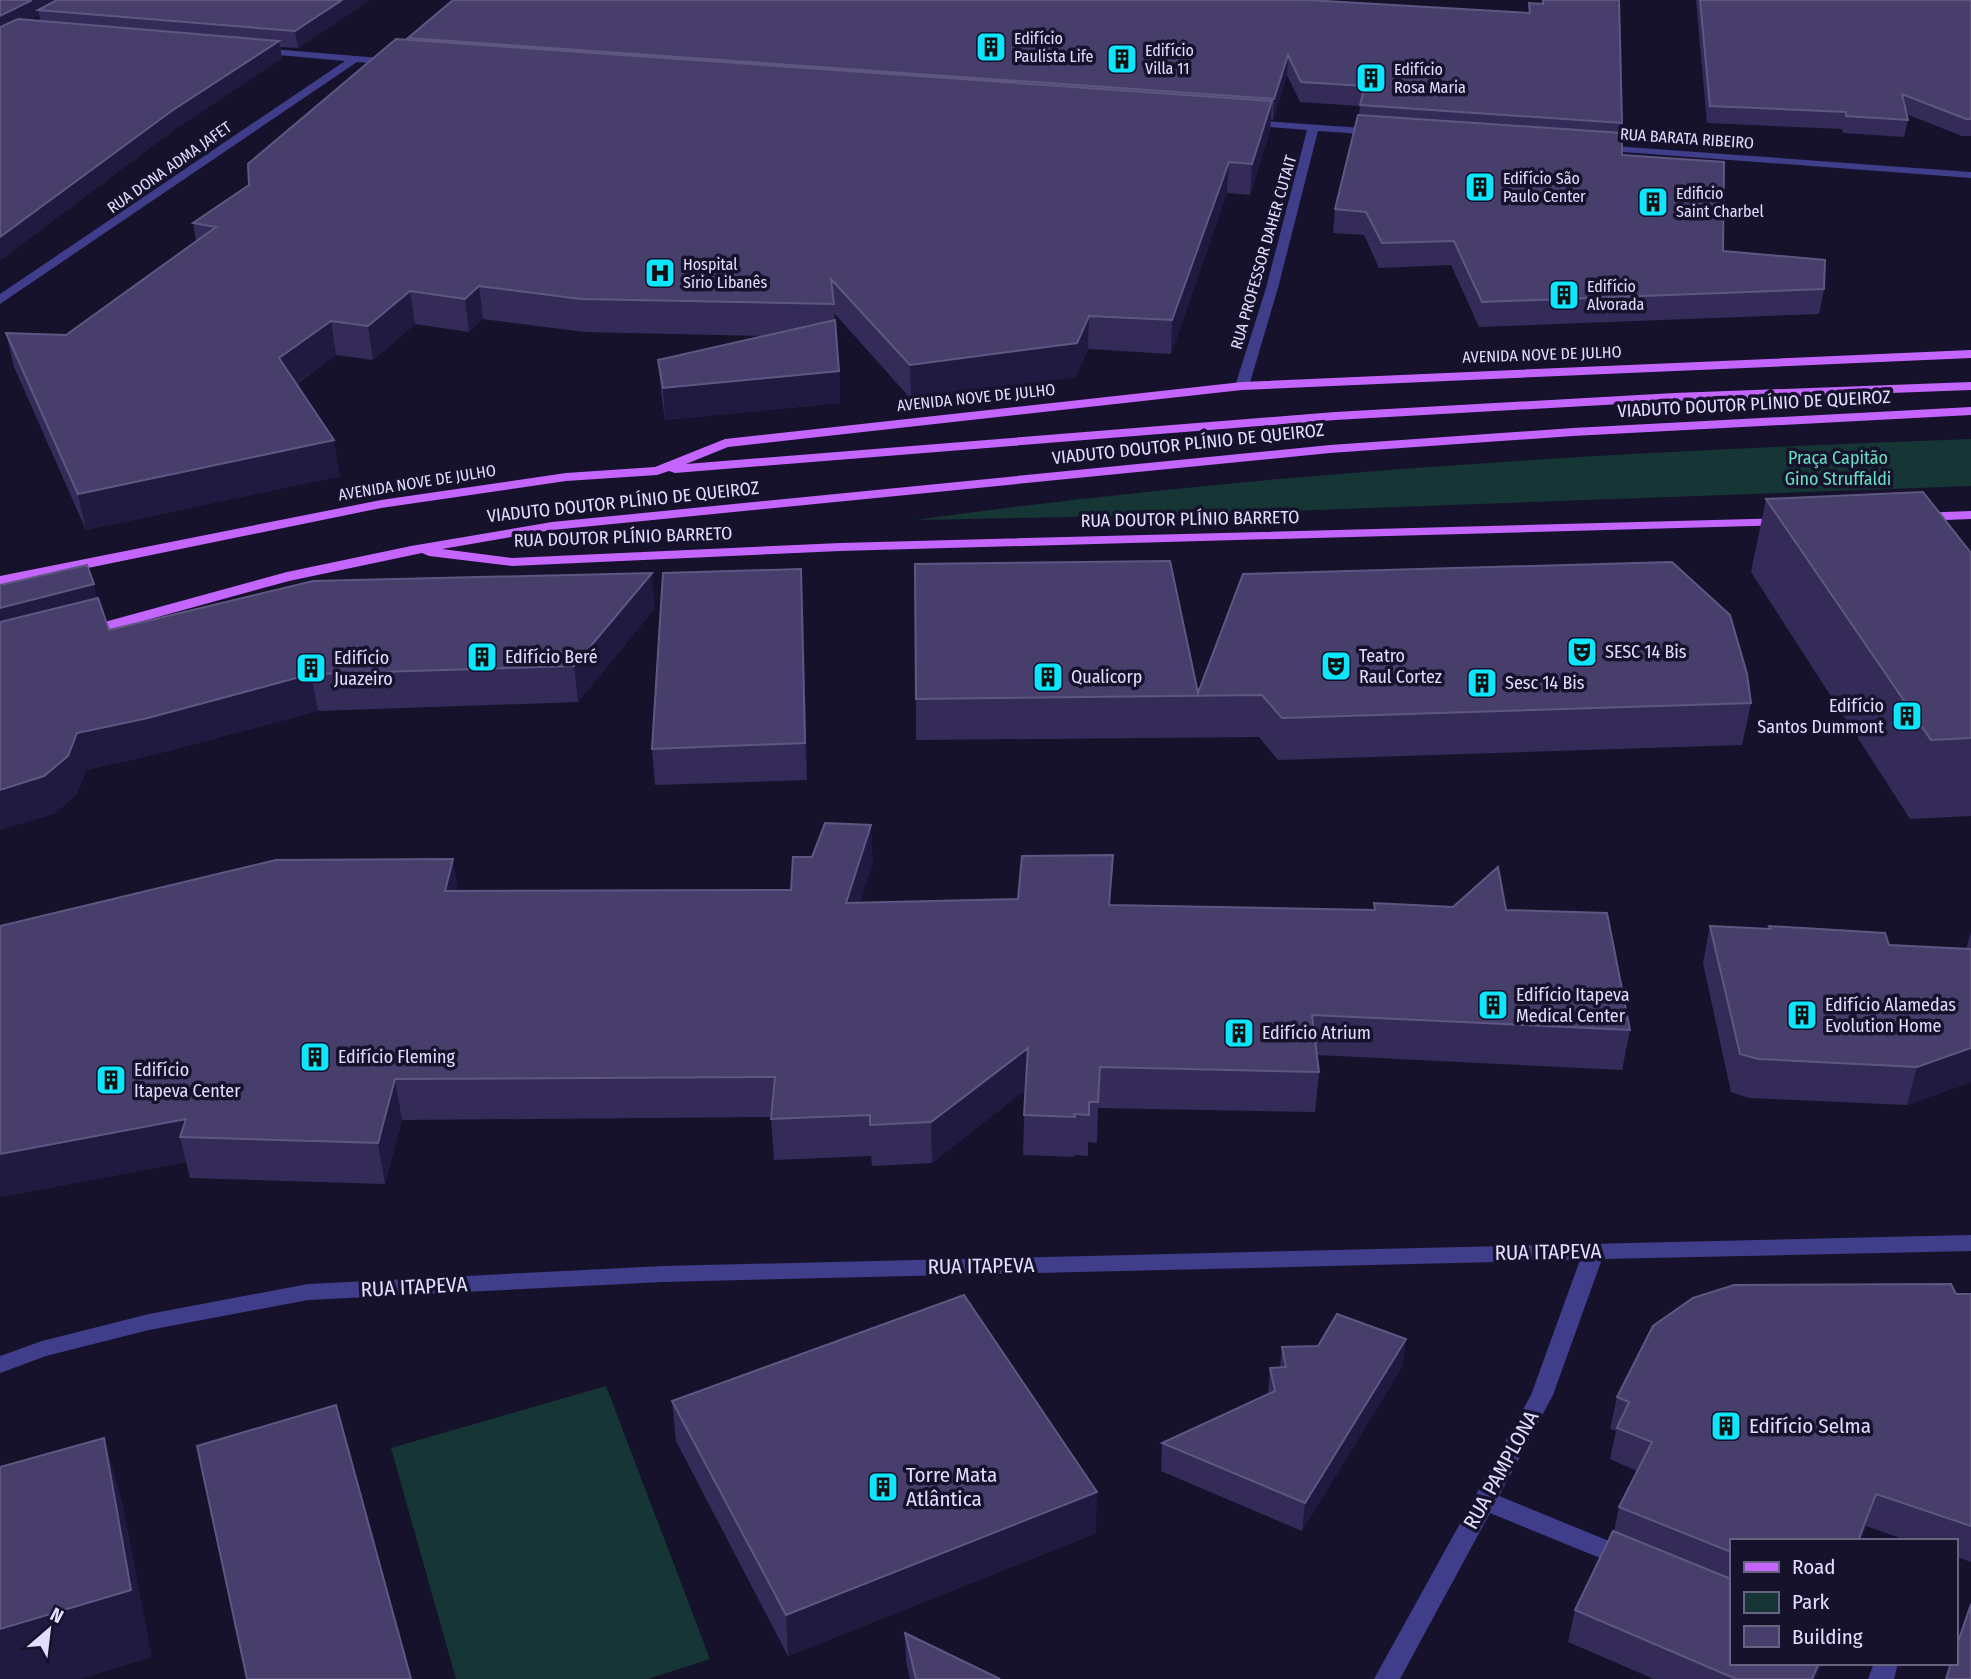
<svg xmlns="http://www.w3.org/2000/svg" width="1971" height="1679" font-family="'Fira Sans Condensed',sans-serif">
  <rect width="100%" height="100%" fill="#16122c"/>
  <!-- green -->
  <path fill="#153634" d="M1971 439V486L1179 515 916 520C1266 471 1618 452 1971 439Z
    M606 1386 710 1659 648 1679H456L391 1448Z"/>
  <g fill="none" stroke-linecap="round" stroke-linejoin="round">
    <!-- minor -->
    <path fill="#403d8a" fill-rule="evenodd" d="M260 48 392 59 397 62 392 65 357 62 0 304V294L345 61 256 53 255 51Z
      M1248 120 1377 129 1382 132 1377 135 1318 131 1278 288 1249 386 1242 390 1235 386 1266 288 1307 130 1244 125 1243 123Z
      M1600 145 1971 172V178L1596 150 1594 148Z
      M1971 1235V1251L1602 1259 1553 1395 1499 1496 1636 1552 1639 1559 1636 1566 1627 1569 1490 1513 1400 1679H1374L1531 1395 1580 1260 663 1282 308 1300 149 1330 46 1356 0 1373V1356L42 1341 149 1314 308 1284 663 1266Z
      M1874 1663H1898L1894 1679H1868Z"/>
    <!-- major -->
    <path fill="#c465fd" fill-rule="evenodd" d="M1971 350V358L1242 390 728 447 686 464 1335 412 1674 393 1971 382V390L1674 401 1335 420 675 473 669 471 657 475 566 481 381 508 0 586V576L381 500 566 473 655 467 725 439 1242 382Z
      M1971 407V415L1573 436 1330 453 552 530 442 549 512 558 840 543 1790 518 1792 521 1785 525 840 551 512 566 429 556 422 553 289 581 85 637 77 632 79 629 287 572 411 546 552 522 1330 445 1573 428Z
      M1971 511V519L1918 521 1911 517 1918 513Z"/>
  </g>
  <!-- wall -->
  <path fill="#342b59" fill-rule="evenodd" d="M0 0H370L298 48 280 47 282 58 177 128ZM39 15 40 21 29 20Z
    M1542 0H1619L1622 155 1723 251 1824 289 1819 314 1479 327 1451 265 1379 268 1364 235 1333 233 1335 209 1359 115 1360 106 1300 102 1287 75 1273 120 1270 119V131L1250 195 1227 193 1171 354 1088 349 1076 377 911 399 834 313 839 371 840 403 665 420 661 391 658 360 763 336 584 332 483 319 469 332 415 324 373 360 336 355 297 384 340 476 86 530 14 367 6 333 66 335 196 241 193 223 249 185 409 40 408 38 1528 13 1529 3 1542 4Z
    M1696 0H1971V136H1962L1906 114 1908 120 1904 137 1843 133 1842 129 1707 123Z
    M1766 499 1971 553V816L1910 819 1751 572Z
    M97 598 109 630 655 608 578 702 318 711 156 754 86 770 77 794 54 814Z
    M803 603 807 780 655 785 652 749Z
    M1198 693 1751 703 1742 745 1278 760 1259 737 916 740V699Z
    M873 863 860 902 1111 905 1374 910V903L1506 910 1630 1030 1622 1070 1317 1055 1319 1072 1315 1112 1098 1108 1097 1143 1088 1142V1156L1074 1155V1157L1023 1155 1025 1090 932 1163 872 1166 871 1156 774 1160 771 1117 402 1120 385 1184 190 1178 186 1162 0 1197V926L458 891 791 890Z
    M1710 926 1768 929 1769 926 1889 945 1966 949 1971 932V1082L1907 1105 1749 1098 1731 1092 1703 963Z
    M1956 1294H1971V1562L1955 1556V1541H1909L1866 1526 1860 1541H1731V1663H1822L1815 1679H1654L1568 1642 1575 1610 1614 1532 1619 1507 1637 1471 1610 1459 1616 1431 1610 1429 1617 1397Z
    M1406 1339 1402 1367 1302 1531 1161 1471 1162 1443 1268 1394 1270 1368 1280 1367 1282 1347 1318 1346Z
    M672 1401 1096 1533 788 1656 676 1441Z
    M905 1633 1000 1679H910L906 1661Z"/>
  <!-- shaded-wall -->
  <path fill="#201940" d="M32 0H68L38 10 39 15 0 36V16Z
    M342 0H370L298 48 295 31Z
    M279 41 282 58 177 128 0 261V237L173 110Z
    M1288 55 1287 75 1273 120 1274 99Z
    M1272 101 1270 131 1250 195 1252 164Z
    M1229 162 1227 193 1171 354 1172 320Z
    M479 286 483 319 469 332 465 299Z
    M410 291 415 324 373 360 368 326Z
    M1089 316 1088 349 1076 377 911 399 910 365Z
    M331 321 336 355 285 392 279 358Z
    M839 371 840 403 665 420 663 388Z
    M334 440 340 476 86 530 78 494Z
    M801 569 803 603 807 780 805 743Z
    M652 573 655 608 578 702 574 666Z
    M94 584 102 619 0 646V608Z
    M311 674 318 711 156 754 86 770 77 794 54 814 0 830V790L77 733Z
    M871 825 873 863 847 942 846 903Z
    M1113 855 1111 894 1108 944 1109 905Z
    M453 859 459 898 445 891Z
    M1028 1048V1088L932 1163 931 1122Z
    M1971 1048V1082L1907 1105 1917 1067Z
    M395 1079 402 1120 385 1184 378 1143Z
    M186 1119 180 1137 186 1162 0 1197V1154Z
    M1406 1339 1402 1367 1302 1531 1305 1503Z
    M104 1438 123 1505 152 1657 81 1679H0V1629Z
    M1097 1492 1096 1533 788 1656 786 1615Z
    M1876 1494 1860 1541H1858Z
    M1819 1663H1822L1815 1679H1812Z"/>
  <!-- building -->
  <path fill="#473e6b" stroke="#5f5782" stroke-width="2" d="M0 0H32L0 16Z
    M57 0H342L295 31 38 10Z
    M453 0H1308L1530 13 1529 3 1543 4V0H1619L1622 123 1360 105 1365 86 1301 82 1288 55 1274 99 408 38Z
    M1700 0H1971V119H1966L1902 94 1908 120 1846 116V112L1710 106Z
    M18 19 279 41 173 110 0 237V27Z
    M396 39 1272 101 1252 164 1229 162 1172 320 1089 316 1077 343 910 365 831 279 834 304 581 299 479 286 465 299 410 291 368 326 331 321 279 358 334 440 78 494 6 333 66 335 216 227 193 223 249 185 248 164Z
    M1358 115 1622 133V155L1724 162 1723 251 1825 260 1824 289 1482 302 1454 241 1382 243 1366 212 1335 209Z
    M835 320 839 371 663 388 658 360Z
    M1923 492 1971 553V738L1931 740 1766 499Z
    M1170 561 1198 693 1243 574 1672 562 1730 615 1747 674 1751 703 1282 718 1262 695 916 699 915 564Z
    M87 565 94 584 0 608V585Z
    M801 569 805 743 652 749 663 573Z
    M652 573 574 666 311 674 148 718 77 733 68 756 44 776 0 790V622L98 598 109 630 313 581Z
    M825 823 871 825 846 903 1018 899 1022 856 1113 855 1109 905 1375 910 1374 903 1453 907 1498 867 1506 910 1607 913 1630 1030 1312 1015 1319 1072 1100 1067 1098 1102H1089V1115L1074 1114 1075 1117 1024 1115 1028 1048 931 1122 870 1125V1115L771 1119 775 1077 395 1079 378 1143 180 1137 186 1119 0 1154V926L276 860 453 859 445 891 791 890 793 857H812Z
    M1710 926 1771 929 1769 926 1885 933 1889 945 1971 949V1048L1917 1067 1758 1059 1740 1054Z
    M1951 1284 1956 1294H1971V1526L1876 1494 1858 1541H1731V1552L1619 1507 1652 1442 1617 1428 1629 1402 1617 1397 1653 1326 1693 1298 1734 1285Z
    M964 1295 1097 1492 786 1615 672 1401Z
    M1337 1314 1406 1339 1305 1503 1162 1443 1275 1391 1270 1368 1286 1367 1282 1347 1318 1346Z
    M336 1405 411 1679H247L197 1446Z
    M104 1438 131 1590 0 1629V1467Z
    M1613 1531 1731 1579V1663H1819L1812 1679H1736L1575 1610Z
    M1971 1604V1679H1946L1951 1663H1955V1651Z
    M905 1633 1000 1679H916Z"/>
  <!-- icons -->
  <defs>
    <g id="building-square" transform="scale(1.575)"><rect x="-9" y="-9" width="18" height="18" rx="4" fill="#0be6fc" stroke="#16122c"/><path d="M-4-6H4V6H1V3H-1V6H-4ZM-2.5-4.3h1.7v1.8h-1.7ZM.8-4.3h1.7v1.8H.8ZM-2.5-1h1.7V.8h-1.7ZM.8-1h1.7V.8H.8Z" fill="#111"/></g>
    <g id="hospital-square" transform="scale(1.575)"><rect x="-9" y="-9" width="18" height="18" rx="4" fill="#0be6fc" stroke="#16122c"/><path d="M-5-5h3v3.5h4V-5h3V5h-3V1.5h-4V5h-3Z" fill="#111"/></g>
    <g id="theatre-square" transform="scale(1.575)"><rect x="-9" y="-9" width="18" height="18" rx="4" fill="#0be6fc" stroke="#16122c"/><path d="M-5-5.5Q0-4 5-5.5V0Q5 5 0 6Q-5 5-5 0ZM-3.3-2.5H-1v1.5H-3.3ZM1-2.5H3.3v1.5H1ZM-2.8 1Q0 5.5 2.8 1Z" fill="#111"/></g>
  </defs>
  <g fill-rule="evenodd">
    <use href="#building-square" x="991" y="47"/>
    <use href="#building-square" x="1122" y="59"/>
    <use href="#building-square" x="1371" y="78"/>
    <use href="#building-square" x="1480" y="187"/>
    <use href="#building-square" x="1653" y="202"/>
    <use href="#hospital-square" x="660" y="273"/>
    <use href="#building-square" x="1564" y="295"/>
    <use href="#theatre-square" x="1582" y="652"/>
    <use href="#building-square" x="482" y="657"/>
    <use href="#theatre-square" x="1336" y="666"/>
    <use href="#building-square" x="311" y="668"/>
    <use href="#building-square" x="1048" y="677"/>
    <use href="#building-square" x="1482" y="683"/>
    <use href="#building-square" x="1907" y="716"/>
    <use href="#building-square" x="1493" y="1005"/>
    <use href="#building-square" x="1802" y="1015"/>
    <use href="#building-square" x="1239" y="1033"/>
    <use href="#building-square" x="315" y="1057"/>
    <use href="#building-square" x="111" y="1080"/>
    <use href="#building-square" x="1726" y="1426"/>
    <use href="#building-square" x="883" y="1487"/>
  </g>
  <g text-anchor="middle" stroke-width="7" stroke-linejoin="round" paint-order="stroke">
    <!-- far-poi labels -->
    <g font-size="16" fill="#e1ddff" stroke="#16122c" text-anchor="start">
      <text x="1014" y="44">Edifício<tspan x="1014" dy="18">Paulista Life</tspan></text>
      <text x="1145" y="56">Edifício<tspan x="1145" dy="18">Villa 11</tspan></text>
      <text x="1394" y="75">Edifício<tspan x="1394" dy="18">Rosa Maria</tspan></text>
      <text x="1503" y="184">Edifício São<tspan x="1503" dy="18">Paulo Center</tspan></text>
      <text x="1676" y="199">Edificio<tspan x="1676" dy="18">Saint Charbel</tspan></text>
      <text x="683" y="270">Hospital<tspan x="683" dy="18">Sírio Libanês</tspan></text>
      <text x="1587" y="292">Edifício<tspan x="1587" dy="18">Alvorada</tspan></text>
    </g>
    <!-- far-street labels -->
    <g font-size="16" fill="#e1ddff" stroke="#16122c">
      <text transform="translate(1687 138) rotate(4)" y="6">RUA BARATA RIBEIRO</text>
      <text transform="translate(169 167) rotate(-35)" y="6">RUA DONA ADMA JAFET</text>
      <text transform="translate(1263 252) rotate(-74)" y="6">RUA PROFESSOR DAHER CUTAIT</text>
      <text transform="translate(1542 354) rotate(-2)" y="6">AVENIDA NOVE DE JULHO</text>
      <text transform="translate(976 397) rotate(-6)" y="6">AVENIDA NOVE DE JULHO</text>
      <text transform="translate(417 482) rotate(-9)" y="6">AVENIDA NOVE DE JULHO</text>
    </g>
    <!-- street labels -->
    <g font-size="18" fill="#e1ddff" stroke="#16122c">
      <text transform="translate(1754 404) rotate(-3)" y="6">VIADUTO DOUTOR PLÍNIO DE QUEIROZ</text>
      <text transform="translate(1188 444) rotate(-6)" y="6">VIADUTO DOUTOR PLÍNIO DE QUEIROZ</text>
      <text transform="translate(623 502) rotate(-6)" y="6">VIADUTO DOUTOR PLÍNIO DE QUEIROZ</text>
      <text transform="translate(1190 519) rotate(-1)" y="6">RUA DOUTOR PLÍNIO BARRETO</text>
      <text transform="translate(623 537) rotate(-2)" y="6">RUA DOUTOR PLÍNIO BARRETO</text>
    </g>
    <!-- park labels -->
    <g font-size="18" fill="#67e0c1" stroke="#16122c">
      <text x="1838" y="464">Praça Capitão<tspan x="1838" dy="21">Gino Struffaldi</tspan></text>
    </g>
    <!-- poi labels -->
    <g font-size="18" fill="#e1ddff" stroke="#16122c" text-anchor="start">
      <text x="1605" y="658">SESC 14 Bis</text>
      <text x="1359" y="662">Teatro<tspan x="1359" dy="21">Raul Cortez</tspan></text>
      <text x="505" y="663">Edifício Beré</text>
      <text x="334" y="664">Edifício<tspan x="334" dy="21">Juazeiro</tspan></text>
      <text x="1071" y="683">Qualicorp</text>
      <text x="1505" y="689">Sesc 14 Bis</text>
      <text x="1884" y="712" text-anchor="end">Edifício<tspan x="1884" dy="21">Santos Dummont</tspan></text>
      <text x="1516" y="1001">Edifício Itapeva<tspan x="1516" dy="21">Medical Center</tspan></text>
      <text x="1825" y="1011">Edifício Alamedas<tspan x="1825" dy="21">Evolution Home</tspan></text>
      <text x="1262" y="1039">Edifício Atrium</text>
      <text x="338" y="1063">Edifício Fleming</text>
      <text x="134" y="1076">Edifício<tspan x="134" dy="21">Itapeva Center</tspan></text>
    </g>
    <!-- near-street labels -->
    <g font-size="21" fill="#e1ddff" stroke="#16122c">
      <text transform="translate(1548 1252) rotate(-1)" y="7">RUA ITAPEVA</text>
      <text transform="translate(981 1266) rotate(-1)" y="7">RUA ITAPEVA</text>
      <text transform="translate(414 1287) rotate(-3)" y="7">RUA ITAPEVA</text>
      <text transform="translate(1501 1470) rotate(-61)" y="7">RUA PAMPLONA</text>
    </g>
    <!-- near-poi labels -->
    <g font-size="21" fill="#e1ddff" stroke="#16122c" text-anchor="start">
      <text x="1749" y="1433">Edifício Selma</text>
      <text x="906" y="1482">Torre Mata<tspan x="906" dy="24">Atlântica</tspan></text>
    </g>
  </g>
  <!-- legend -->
  <rect x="1730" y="1539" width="228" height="126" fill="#16122c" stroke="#676380" stroke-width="2"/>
  <rect x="1744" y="1562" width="35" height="10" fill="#c465fd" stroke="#676380" stroke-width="2"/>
  <text x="1792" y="1574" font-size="21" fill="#e1ddff">Road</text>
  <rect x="1744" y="1592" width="35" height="21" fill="#153634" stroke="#676380" stroke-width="2"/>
  <text x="1792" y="1609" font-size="21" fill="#e1ddff">Park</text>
  <rect x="1744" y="1626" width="35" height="21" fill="#473e6b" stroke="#676380" stroke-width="2"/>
  <text x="1792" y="1644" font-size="21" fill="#e1ddff">Building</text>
  <!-- north arrow -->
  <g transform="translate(49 1630) rotate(28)" stroke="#16122c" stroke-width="5" paint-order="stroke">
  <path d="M0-5L12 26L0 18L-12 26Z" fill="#e1ddff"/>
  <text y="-10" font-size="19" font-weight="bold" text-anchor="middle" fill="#e1ddff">N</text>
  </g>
</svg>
